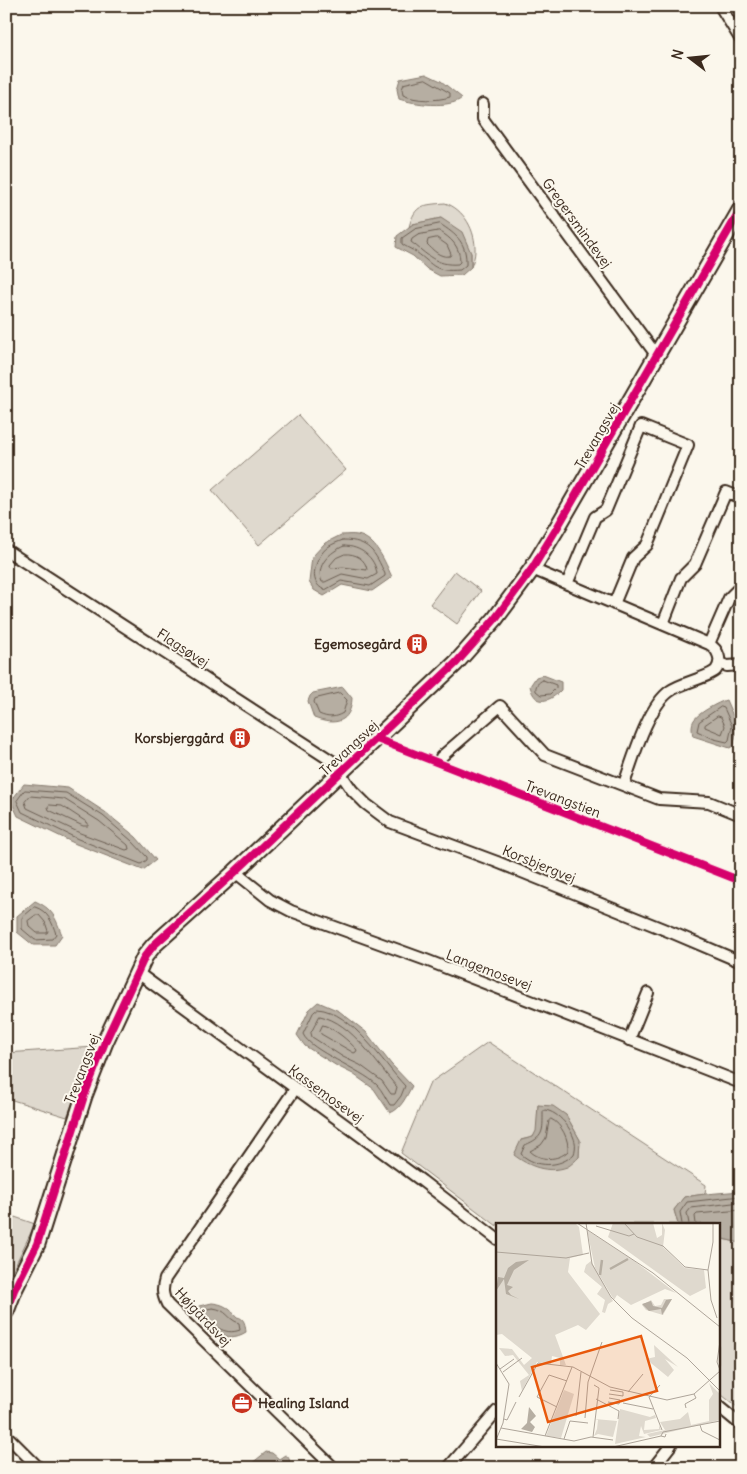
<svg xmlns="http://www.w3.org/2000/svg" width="747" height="1474" font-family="Delius,sans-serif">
  <rect width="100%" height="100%" fill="#fbf7ec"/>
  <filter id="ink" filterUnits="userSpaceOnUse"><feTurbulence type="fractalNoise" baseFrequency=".02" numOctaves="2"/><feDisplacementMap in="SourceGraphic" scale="10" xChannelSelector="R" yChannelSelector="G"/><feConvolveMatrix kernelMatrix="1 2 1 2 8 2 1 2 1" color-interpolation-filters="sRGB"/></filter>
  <g filter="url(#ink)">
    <!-- green -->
    <path fill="#dfd9ce" stroke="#8d8276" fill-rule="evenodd" d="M445 203C464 209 476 231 475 251 475 256 473 262 471 267V253L441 218 413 224 409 227C415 204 423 205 445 203Z
      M298 415 346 470 259 545 212 490Z
      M455 571 481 591 457 624 430 604Z
      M488 1042 706 1185 705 1194 684 1197 674 1210 678 1224H497V1226L401 1153 430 1083ZM538 1105 566 1115 580 1140 579 1157 521 1140 533 1137 537 1131 538 1122Z
      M95 1047 67 1117 6 1098V1053Z
      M6 1214 35 1224 6 1284Z
      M718 1238 741 1243V1410L718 1392Z"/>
    <!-- water -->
    <path fill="#b6aea2" stroke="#85796d" d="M426 74 441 81 462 98C450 109 414 104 399 99L397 89 400 79Z
      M441 218 462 232 471 253V267L462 275 440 276 427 269 413 256 396 247 397 236 413 224Z
      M341 535C346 535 352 534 357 535 376 538 385 562 392 577L372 591 342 585 324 596 314 590 309 582 312 557 325 543Z
      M543 675 561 682V690C550 702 535 707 530 686L536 677Z
      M343 687 352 698C351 723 335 726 314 718L308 701 310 696 313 693Z
      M726 700 737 725 734 745 730 748 693 736C692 731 691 725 694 720 698 713 719 702 726 700Z
      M24 784 68 788 105 812 136 837 156 860 143 870 76 844 18 816 11 801Z
      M35 901C53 909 55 917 62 935L55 945H33L17 932V916Z
      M318 1002 339 1011 366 1032 391 1064 412 1086C406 1097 401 1109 390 1113L374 1089 353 1074 337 1066 305 1046 297 1035 309 1010Z
      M538 1105 553 1106 566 1115 580 1140 579 1157C576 1160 571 1165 567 1167 548 1174 528 1166 514 1155L521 1140 533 1137 536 1131Z
      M741 1191V1243L718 1238V1224H678L674 1210 684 1197 705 1194Z
      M212 1303C224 1304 229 1308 237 1317 245 1318 245 1325 246 1332 225 1345 211 1329 196 1314L199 1306Z
      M266 1452 272 1453 279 1459 285 1455C290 1457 290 1462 290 1468H246Z"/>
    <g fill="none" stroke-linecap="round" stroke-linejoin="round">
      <!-- shore -->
      <path stroke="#6c5f53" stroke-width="1" d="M426 79 450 93V97C437 101 416 101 403 95L402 89 404 84Z
        M440 224C457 235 467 243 466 265L460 270C434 272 435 266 416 252 411 249 406 247 402 244V238L415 229Z
        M439 231C451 238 460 246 460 262L458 264C436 266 427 254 411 242L412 239 418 235Z
        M437 238 447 245 451 254 450 256C440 258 433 250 427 244L428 240Z
        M343 540C369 540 375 552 385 574V576L370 586 341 581 325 590C306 583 316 556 328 547 332 544 338 542 343 540Z
        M344 546C360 546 375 557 377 574L368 579 342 574 325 582H322C315 565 330 552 344 546Z
        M345 554C355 553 366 559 367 570L343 567 331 568 330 565 336 558Z
        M543 680 556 685V688L550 694 541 695 536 691C535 686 538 682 543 680Z
        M340 693 347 700 343 713C334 718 328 718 319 714L314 702 315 699Z
        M721 707 724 708 732 726 729 740 727 742 714 739 697 731 699 722Z
        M718 716 721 717 725 726 722 734 705 727V725Z
        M25 790 66 793 103 816 132 841 147 857V860L141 864 78 839 22 812 17 801Z
        M30 796 64 799 99 821 128 845 129 849 126 850 80 833 27 808 25 802Z
        M50 805 62 806 88 823V826H83L49 810 48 807Z
        M35 907C48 911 52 922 56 934L52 939 35 940 22 929V918Z
        M36 915H39L45 922 48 931 47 933H37L29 926 28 921Z
        M318 1009C352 1012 383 1063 405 1086L401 1096 394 1105H390C386 1099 382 1090 377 1085 361 1069 310 1051 303 1034L313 1013Z
        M320 1016C353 1023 376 1064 397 1087L395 1094H391L382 1081 360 1065 343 1057 312 1037 311 1033Z
        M323 1025C334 1028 349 1041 357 1050L356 1052 354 1053 321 1034 320 1031Z
        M545 1110C559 1112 572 1129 575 1142 576 1145 575 1151 574 1154 560 1168 536 1168 521 1154L525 1145C544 1137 543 1132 543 1112Z
        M551 1119C562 1124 569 1140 568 1151 558 1161 540 1161 530 1151L541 1145 546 1138 549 1121Z
        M682 1224 680 1212 687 1202 741 1196
        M689 1224 687 1213 691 1208 741 1202
        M696 1224 695 1216 697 1214 741 1210
        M213 1308C228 1310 227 1319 239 1323L240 1330C224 1336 212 1325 202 1313L204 1310Z"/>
      <!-- street casing -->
      <g stroke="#3b2a1e" stroke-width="14">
        <path id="street" d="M720 6 741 40
          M483 104V119L657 356
          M6 550 332 761 352 790 366 804 390 822 497 862 673 933 741 962
          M532 569 709 644C718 649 723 661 716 670 710 677 680 683 670 691 648 706 633 759 624 784
          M567 584 595 517 606 510 641 426 688 445 647 545 633 558 614 604
          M663 624 681 578 695 564 726 492 741 498
          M709 644 729 598 741 586
          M719 663 727 666 741 665
          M441 757 500 706 545 755 659 799 709 802 741 815
          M235 872 270 900 291 911 426 960 741 1083
          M138 973 422 1181 497 1239
          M629 1040 648 993
          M295 1089 165 1279C162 1289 162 1294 167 1304L334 1468
          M718 1406 741 1425
          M6 1435 39 1468
          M448 1468 497 1411
          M653 1468 671 1445"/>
      </g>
      <!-- secondary casing -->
      <g stroke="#3b2a1e" stroke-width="19">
        <path id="secondary" d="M6 1311 14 1290 37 1244 84 1096 105 1042 145 956 154 945 235 872 456 663 495 619 532 569 557 528 741 209"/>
      </g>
      <!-- street -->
      <use href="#street" stroke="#fbf7ec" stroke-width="10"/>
      <!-- secondary -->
      <use href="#secondary" stroke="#fbf7ec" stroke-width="15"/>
      <!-- cycleway casing -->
      <g stroke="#fbf7ec" stroke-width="11">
        <path id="cycleway" d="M377 739 741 881
          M6 1311 14 1290 37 1244 84 1096 105 1042 145 956 154 945 235 872 456 663 495 619 532 569 557 528 741 209"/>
      </g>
      <!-- cycleway -->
      <use href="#cycleway" stroke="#d6006c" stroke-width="8"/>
    </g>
  </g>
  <!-- icons -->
  <defs>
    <g id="building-disc" transform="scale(1.125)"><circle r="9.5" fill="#c8321e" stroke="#fbf7ec"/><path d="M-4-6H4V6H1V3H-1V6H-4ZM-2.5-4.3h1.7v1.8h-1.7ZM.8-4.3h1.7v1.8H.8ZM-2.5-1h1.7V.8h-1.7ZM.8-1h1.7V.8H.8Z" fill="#fff"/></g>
    <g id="office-disc" transform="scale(1.125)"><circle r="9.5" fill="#c8321e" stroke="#fbf7ec"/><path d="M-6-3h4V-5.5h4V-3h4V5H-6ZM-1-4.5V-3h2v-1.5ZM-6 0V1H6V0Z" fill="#fff"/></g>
  </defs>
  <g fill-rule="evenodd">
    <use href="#building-disc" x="417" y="644"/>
    <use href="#building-disc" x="240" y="738"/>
    <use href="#office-disc" x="242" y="1403"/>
  </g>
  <g text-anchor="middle" stroke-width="4" stroke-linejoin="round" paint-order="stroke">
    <!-- street labels -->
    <g font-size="14" fill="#3b2a1e" stroke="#fbf7ec">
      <text transform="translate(577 223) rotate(54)" y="5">Gregersmindevej</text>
      <text transform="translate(597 436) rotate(-60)" y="5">Trevangsvej</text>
      <text transform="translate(183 648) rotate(33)" y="5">Flagsøvej</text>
      <text transform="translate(349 748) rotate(-43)" y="5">Trevangsvej</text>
      <text transform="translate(563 799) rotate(21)" y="5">Trevangstien</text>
      <text transform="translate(539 864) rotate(22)" y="5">Korsbjergvej</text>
      <text transform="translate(489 970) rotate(21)" y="5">Langemosevej</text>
      <text transform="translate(82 1069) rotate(-69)" y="5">Trevangsvej</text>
      <text transform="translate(326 1094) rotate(36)" y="5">Kassemosevej</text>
      <text transform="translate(203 1317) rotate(47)" y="5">Højgårdsvej</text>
    </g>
    <!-- poi labels -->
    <g font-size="14" font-weight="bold" fill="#3b2a1e" stroke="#fbf7ec" text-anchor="end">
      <text x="401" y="649">Egemosegård</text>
      <text x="224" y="743">Korsbjerggård</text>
      <text x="258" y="1408" text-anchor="start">Healing Island</text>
    </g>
  </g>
  <!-- overview -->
  <g transform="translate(496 1223)">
    <rect width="224" height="224" fill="#fbf7ec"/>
    <path d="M0 0H79L83 4 87 32 74 35 72 49 104 91 90 107 82 102 59 112 70 142H64V135L56 133 55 141 41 139 26 168 24 158 33 152 17 132 9 133 3 125 16 126 28 142 36 135 6 111 0 112ZM117 0H157L161 15 166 12V0L169 7 167 24 189 45 208 47 210 65 194 73 112 14ZM91 7 137 37 180 70 169 66 135 82 121 72 118 77 99 45ZM95 38 117 78 112 81 109 90 106 89 109 77 101 71 106 64 88 49 90 42ZM168 76H176L167 92 150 87 146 82 155 77 159 83 165 82ZM158 122 182 144 169 136 178 147 172 154 150 136 159 134ZM213 160 224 171V197L154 214 151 211 169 207 164 199 184 196 192 189 195 202 213 198V177L217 171ZM68 167 78 171 65 215 50 213ZM124 186 154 194 159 192 160 195 149 198 148 207 163 206V202L165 207 148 211 145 203 143 213 150 214 119 221ZM99 196 121 198 117 214 102 211 98 213 101 206 102 197Z" fill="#dfd9ce"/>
    <path d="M33 37 18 47 11 62 17 64 12 68 15 72 23 76 10 71 8 56 0 68 2 54 8 55 12 45 20 39ZM176 76 166 92 165 86 153 88 146 81 155 78 157 83 166 85 170 77ZM33 184 40 193 34 199 39 204 36 209 25 206 31 200Z" fill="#b6aea2"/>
    <path fill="none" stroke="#b6aea2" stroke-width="2.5" d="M114 46 132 36M104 52 106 37"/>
    <path fill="none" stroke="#aea59a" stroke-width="1" d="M81 0 157 50 224 104M90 0 96 41 115 74 136 95 191 135 224 168M128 0 141 14 167 23 189 44 212 47M217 0V19L212 47 215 77 221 95M100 3 133 13 138 11M0 29 70 35 93 30M224 118 221 139 224 147M0 140 13 161 7 200 0 217M4 146 18 136M7 149 26 135M164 162 153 174 166 207M132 169 147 151M113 171 127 173V169L114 167M23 174 42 140 77 144 114 164 171 177 198 171 224 148M100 176 123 188 122 196M112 179 123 181 124 177 113 175M127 180 157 186M61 184 41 174 53 152 71 158M190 185 189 181 200 175 198 171M80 193 85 149M89 195 92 159 106 119M8 196 11 197 20 179M204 202 206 208 224 217M5 205 78 218 95 214 117 217M170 211 169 214 165 213 167 209 224 198M49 213 76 144M97 214 103 165 98 162M0 216 49 224M68 216 74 198 92 200M117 224 165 213"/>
    <path fill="#e8590c" fill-opacity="0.15" stroke="#e8590c" stroke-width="2.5" d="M145 113 161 168 52 199 36 144Z"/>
    <rect width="224" height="224" fill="none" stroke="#3b2a1e" stroke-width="2.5"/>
  </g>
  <!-- margin -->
  <rect width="747" height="1474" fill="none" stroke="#fbf7ec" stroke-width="25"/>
  <rect x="12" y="12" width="722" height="1449" fill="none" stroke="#3b2a1e" stroke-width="2" filter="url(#ink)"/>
  <!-- north arrow -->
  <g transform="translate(690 58) rotate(286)" stroke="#fbf7ec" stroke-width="4" paint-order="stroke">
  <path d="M0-4L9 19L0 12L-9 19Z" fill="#3b2a1e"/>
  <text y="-8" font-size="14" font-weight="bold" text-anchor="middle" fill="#3b2a1e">N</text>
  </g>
</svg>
